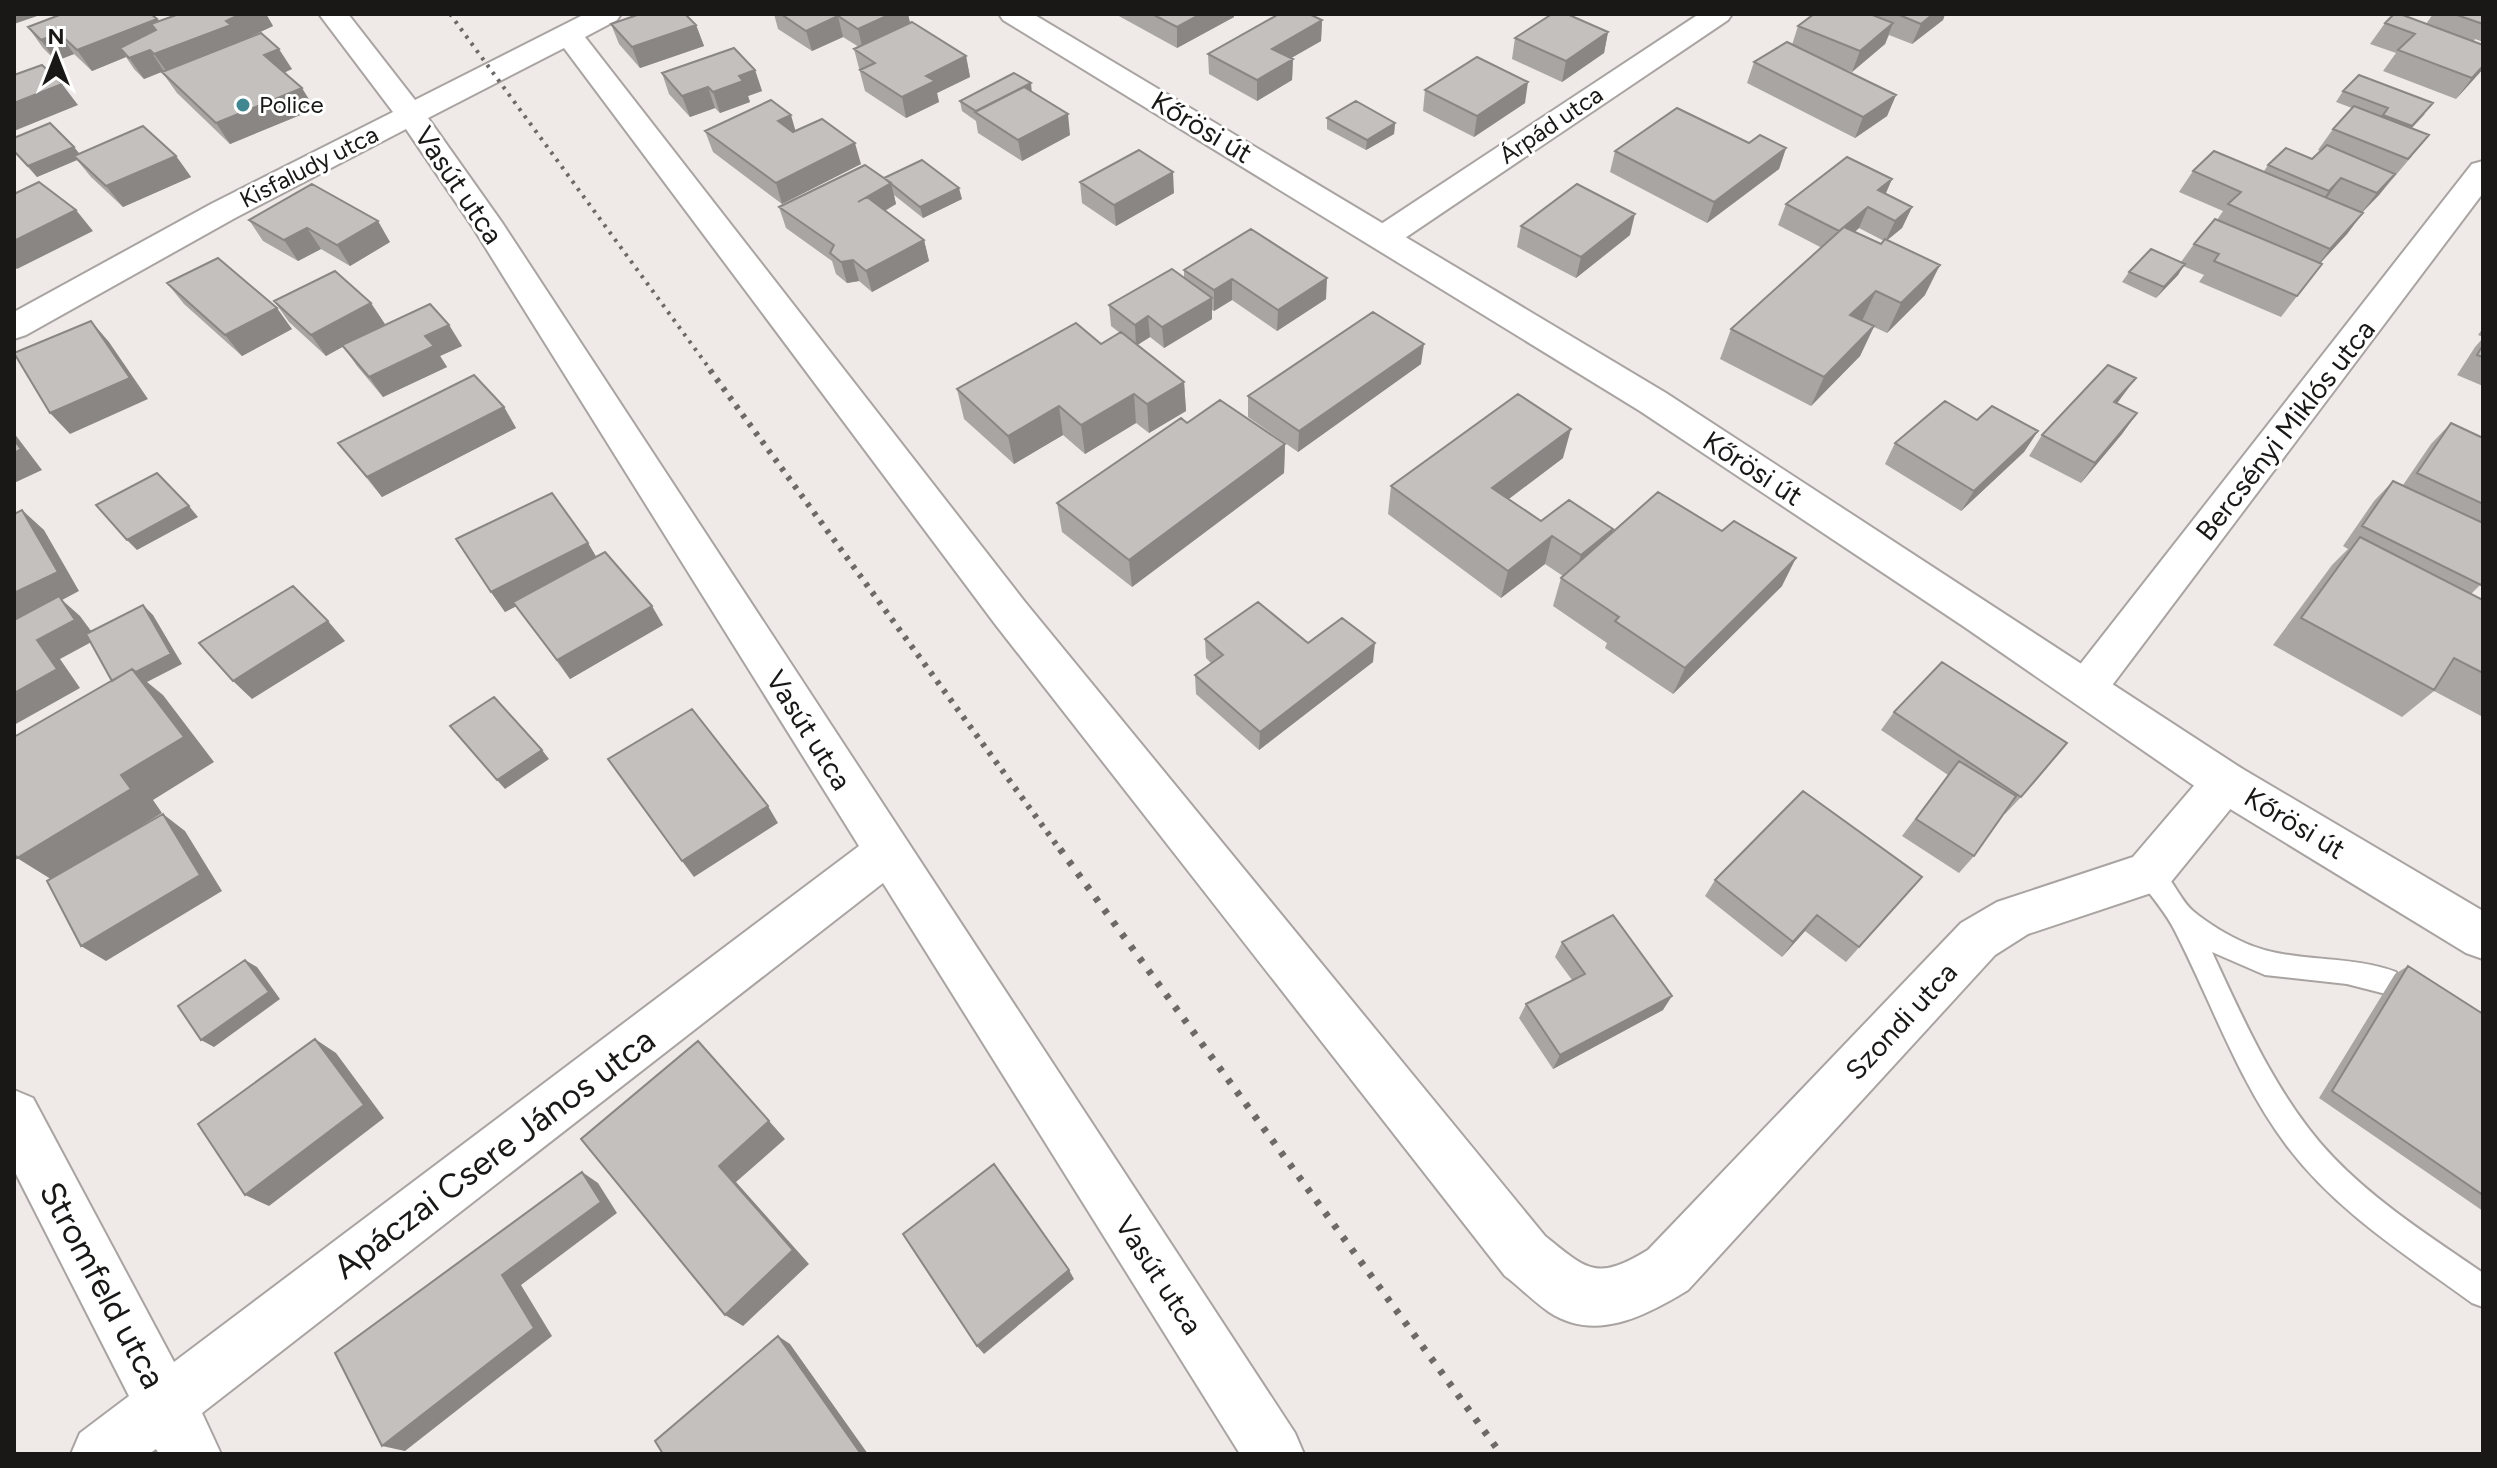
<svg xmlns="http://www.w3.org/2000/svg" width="2497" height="1468" font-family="Figtree,sans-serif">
  <rect width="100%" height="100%" fill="#efeae7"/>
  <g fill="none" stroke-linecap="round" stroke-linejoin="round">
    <!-- lane casing -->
    <g stroke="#a9a4a2" stroke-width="4">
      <path id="lane" d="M2149 862C2170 869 2177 897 2193 911 2207 923 2229 936 2245 943 2292 964 2348 954 2396 972L2399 981 2396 990 2386 994 2347 984 2265 975 2212 952C2245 1023 2278 1099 2333 1157 2377 1203 2431 1237 2483 1273V1307L2472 1303C2406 1255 2337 1212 2287 1146 2238 1081 2212 1003 2175 931 2166 913 2152 897 2140 881L2136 873 2140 865Z"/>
    </g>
    <!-- street casing -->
    <g stroke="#a9a4a2" stroke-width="4">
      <path id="street" d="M319 14H348L415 100 585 14H621L617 20 585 37 1025 602 1545 1236C1588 1271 1597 1281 1648 1250L1961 923 1997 902 2133 857 2209 768 2225 763 2241 768 2248 782 2241 796 2166 888 2028 934 1995 955 1688 1290C1647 1315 1596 1343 1549 1312 1533 1301 1520 1287 1505 1276L995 624 564 48 428 118 503 224 1295 1433 1304 1454H1240L883 883 202 1413 221 1454H159L156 1449 149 1454H71L80 1433 129 1396 14 1170V1090L33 1098 174 1362 859 846 472 226 406 129 235 218 26 335 14 339V312L211 204 393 112Z
        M1699 14H1732L1728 20 1396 244 1384 247 1372 244 1367 237 1372 230Z
        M2483 161V193L2101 700 2086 705 2071 700 2065 688 2071 676 2472 164Z"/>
    </g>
    <!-- secondary casing -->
    <g stroke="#a9a4a2" stroke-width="4">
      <path id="secondary" d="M999 14H1033L1666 393 2241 768 2483 911V959L2466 953 2209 796 1963 626 1640 411 1003 20Z"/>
    </g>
    <!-- lane -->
    <use href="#lane" fill="#fff" fill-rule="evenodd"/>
    <!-- street -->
    <use href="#street" fill="#fff" fill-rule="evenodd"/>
    <!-- secondary -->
    <use href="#secondary" fill="#fff" fill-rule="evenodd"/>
    <!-- rail-far2 -->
    <path stroke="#6c6967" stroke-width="4" stroke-dasharray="3 6" stroke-linecap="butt" d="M450 14 712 372"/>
    <!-- rail-far1 -->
    <path stroke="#6c6967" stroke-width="6" stroke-dasharray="4 7" stroke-linecap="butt" d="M710 370 1061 851"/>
    <!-- rail -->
    <path stroke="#6c6967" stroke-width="7" stroke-dasharray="5 10" stroke-linecap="butt" d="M1060 849 1501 1454"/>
  </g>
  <!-- wall -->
  <path fill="#a9a5a3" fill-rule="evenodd" d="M179 14H266L273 26 242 40 292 69 285 72 315 109 230 144 177 93 162 72 164 71 144 79 134 69 126 57 92 71 74 54 56 61 43 48 28 27 157 19 159 21Z
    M774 14H908L910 23 966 56 970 77 937 93 939 102 906 118 865 91 854 49 859 47 843 37 812 51 778 29Z
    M1117 14H1234V17L1177 48 1117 15Z
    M1814 14H1945L1943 20 1912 44 1889 35 1885 44 1852 72 1834 65 1896 95 1887 116 1855 138 1747 83 1754 62 1792 45 1798 26Z
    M2433 14H2483V42L2475 39 2474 41 2483 69 2456 99 2383 71 2396 53 2370 44 2385 23 2426 24Z
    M1322 20 1321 41 1291 58 1293 59 1292 80 1257 101 1209 74 1208 54Z
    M611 24 696 25 704 46 640 68 619 44Z
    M1608 32 1604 53 1562 82 1512 59 1515 38Z
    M755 70 762 91 748 96 750 102 720 113 715 108 690 117 669 94 662 73Z
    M1425 90 1525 103 1474 137 1423 111Z
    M2343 91 2425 114 2412 128V156L2379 195 2362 213 2347 234 2320 263 2322 264 2281 317 2199 282 2204 275 2183 266 2178 275 2156 298 2122 282 2129 272 2181 262 2194 244 2217 220 2223 211 2179 192 2193 171H2264L2268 165 2312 159 2320 151 2318 150 2333 129 2352 108 2336 102Z
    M1032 92 1070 135 1022 161 978 133 976 121 962 111 960 101Z
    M1327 118 1395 123 1394 134 1366 150 1327 129Z
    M705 131H796L861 164 782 204 713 152Z
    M14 138 74 147 79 154 176 156 191 177 123 207 91 177 77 160 37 177 14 152Z
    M1749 143 1786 148 1779 169 1707 223 1610 172 1615 151Z
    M884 178 962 199 923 218 894 195 896 204 885 211 924 240 929 261 872 292 859 281 847 283 836 274 832 261 786 228 779 207Z
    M1892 179 1885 194 1912 207 1902 228 1887 240 1925 295 1887 333 1874 327 1860 356 1811 406 1720 359 1731 329 1822 248 1778 225 1786 204ZM1859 228 1884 241 1881 244 1855 232Z
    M1080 182 1174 193 1116 226 1082 203Z
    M312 184 390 242 350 266 321 249 298 261 263 241 249 220Z
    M1521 226 1630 235 1576 278 1517 247Z
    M1184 270 1326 299 1277 331 1232 300 1214 311 1212 310V319L1164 348 1150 337 1137 345 1184 382 1186 411 1149 433 1136 423 1085 454 1063 435 1014 464 964 419 957 389 1101 344 1120 333 1111 326 1109 305 1184 278Z
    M167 283 292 329 242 356 184 304Z
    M274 301 385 324 372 331 449 325 462 346 440 356 447 367 383 397 357 366 343 346 326 356 289 322Z
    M2483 328V337L2478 335Z
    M2483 338V386L2457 375 2475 347Z
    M1421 364 1298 452 1248 417V396Z
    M2121 398 2117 404 2137 413 2122 434 2081 483 2029 456 2042 435Z
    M504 407 516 428 382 497 338 443Z
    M1977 420 2038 431 2024 452 1961 511 1885 464 1895 443Z
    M1187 423 1285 444 1284 473 1132 587 1062 532 1057 503Z
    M2451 423 2483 438V582L2471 594 2483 600V717L2434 691 2402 717 2273 645 2332 565 2348 549 2343 546 2374 501 2393 481 2403 485 2431 444Z
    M1563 458 1509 499 1541 521 1612 533 1782 586 1673 694 1605 648 1607 643 1553 606 1561 578 1563 576 1545 564 1501 598 1388 514 1391 486Z
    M588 543 596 557 663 625 570 679 516 606 505 612 491 592Z
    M1205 639 1308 643 1373 662 1259 750 1196 694 1195 675 1211 663 1206 658Z
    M1894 712 2021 797 2005 814 2004 813 1974 856 1959 873 1902 836 1948 775 1881 730Z
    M1922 877 1846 962 1805 931 1782 957 1705 896 1715 880Z
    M1562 942 1663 1010 1553 1069 1519 1018 1526 1004 1572 980 1555 957Z
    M2408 966 2483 1014V1211L2319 1098 2395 974Z"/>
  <!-- shaded-wall -->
  <path fill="#898684" d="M14 14H43L14 24Z
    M241 14H266L273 26 169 75 154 54Z
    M891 14H908L911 28 863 50 858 29Z
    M1201 14H1234V17L1177 48V27Z
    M1933 14H1945L1943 20 1912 44 1921 24Z
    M838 16 843 37 812 51 806 31Z
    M157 19 171 40 156 30 151 24 163 43 120 48 126 57 92 71 77 50Z
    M1322 20 1321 41 1272 69V49Z
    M1893 23 1885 44 1852 72 1860 51Z
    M696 25 704 46 640 68 632 47Z
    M1608 32 1604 53 1562 82 1566 61Z
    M59 33 74 54 56 61 41 40Z
    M279 49 292 69 277 76 264 55Z
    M150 50 164 71 144 79 129 58Z
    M966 56 970 77 937 93 939 102 906 118 902 97 926 76Z
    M1293 59 1292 80 1257 101V80Z
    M2483 66V69L2456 99 2472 78Z
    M755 70 762 91 748 96 750 102 720 113 713 92 739 76Z
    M1528 82 1525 103 1474 137 1477 116Z
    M1031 83 1032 94 976 111Z
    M62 84 78 105 14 131V103Z
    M708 87 715 108 690 117 682 96Z
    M302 88 315 109 230 144 216 123Z
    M1896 95 1887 116 1855 138 1863 117Z
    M1068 114 1070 135 1022 161 1018 140Z
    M791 115 797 136 778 121Z
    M1395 123 1394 134 1366 150 1367 140Z
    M855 143 861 164 782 204 776 183Z
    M74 147 83 158 74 156 77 160 37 177 28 166Z
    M1786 148 1779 169 1707 223 1714 202Z
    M176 156 191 177 123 207 106 186Z
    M1173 172 1174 193 1116 226 1114 205Z
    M2395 174 2379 195 2360 214 2377 193Z
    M2341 178 2326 199 2313 212 2329 191Z
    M1892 179 1883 200 1878 190Z
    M891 183 896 204 863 223 858 202Z
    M959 188 962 199 923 218 920 207Z
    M1868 207 1859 228 1830 252 1839 231Z
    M1912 207 1902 228 1885 242 1895 221Z
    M76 210 93 231 17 269 14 266V241Z
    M2363 213 2347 234 2314 270 2330 249Z
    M1635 214 1630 235 1576 278 1581 257Z
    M378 221 390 242 350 266 337 245Z
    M307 228 321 249 298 261 284 240Z
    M924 240 929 261 872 292 866 271Z
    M853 260 859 281 847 283 841 262Z
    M2185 264 2178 275 2156 298 2164 287Z
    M1940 265 1925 295 1887 333 1901 303Z
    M1327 278 1326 299 1277 331 1278 310Z
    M1232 279V300L1214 311V290Z
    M1876 291 1862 321 1850 315Z
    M1212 298V319L1164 348 1162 327Z
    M371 303 385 324 326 356 311 335Z
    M277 308 292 329 242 356 225 335Z
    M1148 316 1150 337 1136 346 1135 325Z
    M91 321 109 342 148 399 70 434 50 413Z
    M449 325 462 346 440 356 447 367 383 397 369 377 425 336Z
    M1874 326 1860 356 1811 406 1824 377Z
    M1424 344 1421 364 1298 452 1299 431Z
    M2136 378 2121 398 2100 423 2114 402Z
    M1184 382 1186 411 1149 433 1147 404Z
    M1134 394 1136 423 1085 454 1081 425Z
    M1059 406 1063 435 1014 464 1008 436Z
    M504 407 516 428 382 497 367 477Z
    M2137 413 2122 434 2081 483 2095 463Z
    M1571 429 1563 458 1486 516 1492 488Z
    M2038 431 2024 452 1961 511 1974 491Z
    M14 433 42 470 14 483Z
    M1285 444 1284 473 1132 587 1129 560Z
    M189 506 198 517 137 550 127 540Z
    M22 510 44 530 79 591 62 600 80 616 97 639 60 659 80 688 14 725V593Z
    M1613 529 1604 557 1572 583 1581 555Z
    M1552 536 1545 564 1501 598 1508 571Z
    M588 543 600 563 505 612 491 592Z
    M1796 558 1782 586 1673 694 1685 668Z
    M143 605 153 615 182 664 147 682 163 695 214 762 153 800 162 813 54 881 17 858 121 775 125 694Z
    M652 606 663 625 570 679 557 660Z
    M328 621 345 641 252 699 233 681Z
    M1375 643 1373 662 1259 750 1260 732Z
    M542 750 549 759 505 789 497 780Z
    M768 806 778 823 694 877 682 861Z
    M163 814 185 831 222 891 106 961 81 946Z
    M1817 915 1805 931 1782 957 1793 942Z
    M245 960 257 967 280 999 214 1047 201 1040Z
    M1672 996 1663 1010 1553 1069 1560 1055Z
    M315 1039 336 1053 384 1118 269 1206 245 1195Z
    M698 1041 785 1139 736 1182 809 1264 743 1326 725 1315Z
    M582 1172 598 1183 617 1213 521 1285 552 1336 405 1451 382 1446 502 1275Z
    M1069 1270 1074 1279 984 1354 977 1346Z
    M778 1336 790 1344 868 1454H861Z"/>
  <!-- building -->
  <path fill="#c4c0bd" stroke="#898684" stroke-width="2" d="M62 14H151L157 19 77 50 59 33 41 40 28 27Z
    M179 14H241L226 21 231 25 154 54 150 50 129 58 120 48 156 30 151 24Z
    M640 14H685L696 25 632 47 611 24Z
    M781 14H891L858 29 838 16 806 31Z
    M1152 14H1201L1177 27Z
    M1279 14H1309L1322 20 1272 49 1293 59 1257 80 1208 54Z
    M1552 14H1567L1608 32 1566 61 1515 38Z
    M1814 14H1870L1893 23 1860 51 1798 26Z
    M1897 14H1933L1921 24Z
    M2394 14H2400L2483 45V66L2472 78 2398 50 2415 34 2385 23Z
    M2454 14H2483V24Z
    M912 22 966 56 926 76 935 81 902 97 860 70 875 63 854 49Z
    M261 33 279 49 264 55 302 88 216 123 162 72Z
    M1787 42 1896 95 1863 117 1754 62Z
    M734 48 755 70 739 76 743 81 713 92 708 87 682 96 662 73Z
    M1477 57 1528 82 1477 116 1425 90Z
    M42 65 62 84 14 103V75Z
    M1014 73 1031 83 976 111 960 101Z
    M2359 75 2433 103 2412 126 2383 115 2388 108 2343 91Z
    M1024 87 1068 114 1018 140 975 112Z
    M771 100 791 115 778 121 793 132 822 119 855 143 776 183 705 131Z
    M1356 101 1395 123 1367 140 1327 118Z
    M2354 106 2429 135 2408 159 2333 129Z
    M1677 108 1749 143 1760 135 1786 148 1714 202 1615 151Z
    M50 123 74 147 28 166 14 151V138Z
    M143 126 176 156 106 186 74 156Z
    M2327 145 2395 174 2377 193 2341 178 2329 191 2268 165 2286 148 2312 159Z
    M1139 150 1173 172 1114 205 1080 182Z
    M2214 151 2363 213 2330 249 2228 204 2241 192 2193 171Z
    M1847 157 1892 179 1878 190 1912 207 1895 221 1868 207 1839 231 1786 204Z
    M922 160 959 188 920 207 884 178Z
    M865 165 891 183 858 202 867 197 924 240 866 271 853 260 841 262 830 253 834 245 779 207Z
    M39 182 76 210 14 241V194Z
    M312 184 378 221 337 245 307 228 284 240 249 220Z
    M1577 184 1635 214 1581 257 1521 226Z
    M2215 219 2322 264 2297 296 2214 261 2219 254 2194 244Z
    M1844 227 1881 244 1885 239 1940 265 1901 303 1876 291 1850 315 1874 326 1824 377 1731 329Z
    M1251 229 1327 278 1278 310 1232 279 1214 290 1184 270Z
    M2151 249 2185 264 2164 287 2129 272Z
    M218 258 277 308 225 335 167 283Z
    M1172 269 1212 298 1162 327 1148 316 1135 325 1109 305Z
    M335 271 371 303 311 335 274 301Z
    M430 304 449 325 425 336 434 346 369 377 342 345Z
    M1373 312 1424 344 1299 431 1248 396Z
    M91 321 130 378 50 413 14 353Z
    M1076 323 1101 344 1121 332 1184 382 1147 404 1134 394 1081 425 1059 406 1008 436 957 389Z
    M2483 345V357L2477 355Z
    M2108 365 2136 378 2114 402 2137 413 2095 463 2042 435Z
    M474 375 504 407 367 477 338 443Z
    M1518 394 1571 429 1492 488 1541 521 1569 500 1613 529 1581 555 1552 536 1508 571 1391 486Z
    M1220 400 1285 444 1129 560 1057 503 1181 418 1187 423Z
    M1945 401 1977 420 1992 406 2038 431 1974 491 1895 443Z
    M2451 423 2483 438V504L2417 473Z
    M14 440 21 449 14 453Z
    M157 473 189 506 127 540 96 505Z
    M2393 481 2483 523V582L2481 585 2362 526Z
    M1658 492 1722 531 1734 521 1796 558 1685 668 1615 621 1619 617 1561 578Z
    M552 493 588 543 491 592 456 539Z
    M22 510 58 572 14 593V514Z
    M2360 537 2483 600V673L2454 658 2434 690 2301 618Z
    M605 552 652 606 557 660 513 602Z
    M293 586 328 621 233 681 199 643Z
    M59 596 75 620 37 640 57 669 14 693V620Z
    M1258 602 1308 643 1342 618 1375 643 1260 732 1195 675 1223 655 1205 639Z
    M143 605 171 654 136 672 132 669 112 681 86 634Z
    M1942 662 2067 743 2021 797 1894 712Z
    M132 669 184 737 121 775 131 789 17 858 14 853V737Z
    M494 697 542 750 497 780 450 726Z
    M692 709 768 806 682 861 608 759Z
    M1959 761 2016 796 1974 856 1916 819Z
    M1803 791 1922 877 1859 947 1817 915 1793 942 1715 880Z
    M163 814 200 875 81 946 47 881Z
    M1613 915 1672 996 1560 1055 1526 1004 1585 974 1562 942Z
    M245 960 269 992 201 1040 178 1006Z
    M2408 966 2483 1014V1195L2332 1091Z
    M315 1039 364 1105 245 1195 198 1124Z
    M698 1041 769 1121 719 1166 793 1250 725 1315 581 1139Z
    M994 1164 1069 1270 977 1346 903 1234Z
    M582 1172 601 1202 502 1275 534 1328 382 1446 335 1353Z
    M778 1336 861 1454H663L655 1441Z"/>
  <!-- markers -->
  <circle fill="#418791" stroke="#fff" stroke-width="3" cx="243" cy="105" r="8"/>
  <g text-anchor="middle" stroke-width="6" stroke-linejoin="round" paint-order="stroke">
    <!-- far-poi labels -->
    <g font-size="24" fill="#191817" stroke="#fff" text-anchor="start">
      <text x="259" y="113">Police</text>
    </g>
    <!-- far-street labels -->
    <g font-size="24" fill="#191817" stroke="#fff">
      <text transform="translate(1551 125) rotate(-34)" y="8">Árpád utca</text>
      <text transform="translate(309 167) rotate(-27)" y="8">Kisfaludy utca</text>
    </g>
    <!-- street labels -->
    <g font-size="28" fill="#191817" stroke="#fff">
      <text transform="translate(1202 127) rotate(31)" y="10">Kőrösi út</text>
      <text transform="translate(459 185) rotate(56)" y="10">Vasút utca</text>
      <text transform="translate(2285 430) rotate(-52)" y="10">Bercsényi Miklós utca</text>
      <text transform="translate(1753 468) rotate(33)" y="10">Kőrösi út</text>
      <text transform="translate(809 730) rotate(58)" y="10">Vasút utca</text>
      <text transform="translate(2295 823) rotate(31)" y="10">Kőrösi út</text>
      <text transform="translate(1901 1021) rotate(-47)" y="10">Szondi utca</text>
      <text transform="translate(1159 1275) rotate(57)" y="10">Vasút utca</text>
    </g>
    <!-- near-street labels -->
    <g font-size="34" fill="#191817" stroke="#fff">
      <text transform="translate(494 1153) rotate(-37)" y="12">Apáczai Csere János utca</text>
      <text transform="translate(103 1285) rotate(62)" y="12">Stromfeld utca</text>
    </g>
  </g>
  <!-- border -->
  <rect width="2497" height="1468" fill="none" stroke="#191817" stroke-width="32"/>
  <!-- north arrow -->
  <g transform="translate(56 56)" stroke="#ffffff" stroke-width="6" paint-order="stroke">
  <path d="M0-6L14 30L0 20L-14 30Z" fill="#191817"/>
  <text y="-12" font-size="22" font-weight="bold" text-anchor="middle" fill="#191817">N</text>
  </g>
</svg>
